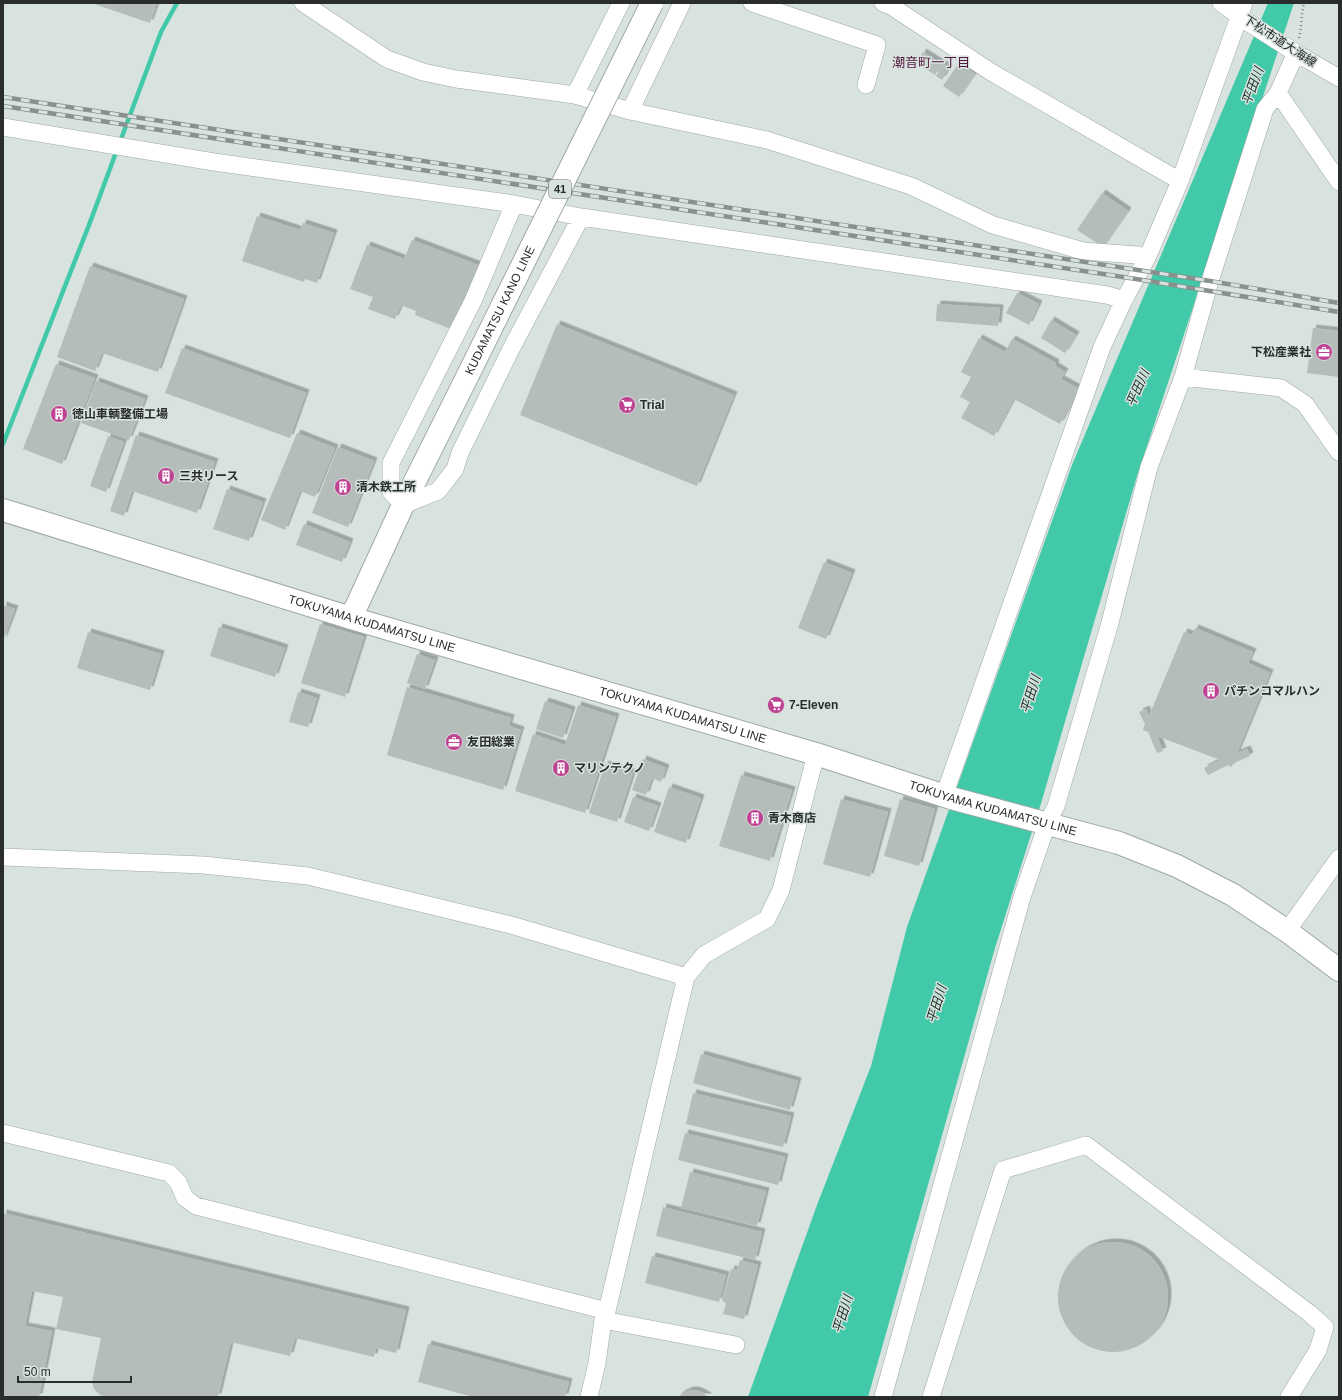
<svg xmlns="http://www.w3.org/2000/svg" width="1342" height="1400" font-family="Helvetica,'Noto Sans JP',sans-serif">
  <defs>
    <filter id="shadow"><feDropShadow dx="3.5" dy="-3.5" stdDeviation="0" flood-color="#0004"/></filter>
  </defs>
  <rect width="100%" height="100%" fill="#d8e2de"/>
  <!-- water -->
  <path fill="#41c9a9" d="M1268 3H1294L1137 476 1042 800 995 948 868 1397H748L817 1205 871 1066 907 927 1072 465Z"/>
  <g fill="none" stroke-linecap="round" stroke-linejoin="round">
    <!-- stream -->
    <path stroke="#41c9a9" stroke-width="4.5" d="M3 444 89 225 161 32 177 3"/>
  </g>
  <!-- building -->
  <path fill="#b4bdba" filter="url(#shadow)" d="M91 3H157L150 23Z
    M923 52 942 64 935 75 917 63Z
    M959 63 975 74 959 97 943 86Z
    M943 64 949 68 942 80 936 76Z
    M1102 193 1128 211 1103 247 1077 230Z
    M257 216 300 230 303 223 334 233 317 283 305 279 304 282 242 261Z
    M412 240 481 266 456 331 415 315 416 311 401 305 395 319 368 309 373 297 350 289 367 245 404 259Z
    M90 266 184 299 158 372 102 353 95 371 57 357Z
    M1017 293 1039 304 1029 325 1006 313Z
    M937 304 1000 308 998 326 936 321Z
    M1051 320 1076 335 1065 353 1041 338Z
    M557 324 734 395 697 486 520 415Z
    M1313 328 1339 331V377L1307 373Z
    M979 338 1005 352 1012 339 1056 363 1055 366 1065 372 1061 379 1079 389 1060 424 1014 399 994 436 961 418 970 402 960 397 971 377 961 372Z
    M182 348 306 393 290 438 165 393Z
    M56 364 95 378 62 464 23 449Z
    M96 381 145 399 129 440 81 423Z
    M297 433 335 448 315 497 300 491 285 530 261 520Z
    M136 435 215 462 197 513 132 491 124 516 110 511Z
    M108 436 124 442 106 492 90 486Z
    M338 447 374 461 348 527 312 513Z
    M227 489 263 502 249 541 213 529Z
    M304 524 350 542 342 562 296 545Z
    M824 562 852 573 826 639 798 628Z
    M3 605 15 609 3 641Z
    M320 624 364 637 345 697 301 683Z
    M219 627 285 648 275 677 210 656Z
    M1195 628 1253 652 1248 663 1270 673 1237 753 1247 749 1250 756 1234 763 1231 767 1228 765 1208 775 1204 768 1220 760 1157 736 1163 751 1157 753 1148 732 1143 730 1145 724 1139 712 1146 709 1149 716 1184 632 1192 635Z
    M88 632 161 654 150 690 77 668Z
    M417 654 435 660 425 689 407 683Z
    M407 687 511 718 509 726 521 730 503 790 387 755Z
    M298 692 317 698 308 727 289 722Z
    M545 701 572 710 563 738 536 729Z
    M578 705 616 717 585 813 515 791 533 734 565 745Z
    M643 759 666 768 661 782 652 778 646 795 632 790Z
    M605 764 633 773 617 822 589 813Z
    M741 775 792 790 770 861 719 846Z
    M669 787 701 798 686 843 654 832Z
    M633 797 658 806 649 831 624 822Z
    M841 799 888 812 870 877 823 864Z
    M900 799 935 809 919 866 884 856Z
    M701 1054 798 1081 790 1110 693 1083Z
    M693 1093 791 1116 783 1147 686 1124Z
    M685 1133 785 1157 778 1185 678 1160Z
    M690 1172 766 1191 757 1226 681 1208Z
    M663 1207 762 1232 755 1260 656 1236Z
    M3 1213 406 1310 396 1353 376 1348 374 1357 295 1338 290 1356 231 1342 218 1397H107L100 1395 94 1389 92 1382 101 1338 56 1329 63 1297 32 1291 25 1326 52 1331 39 1397H3Z
    M1058 1297a55 55 0 1 1 110 0a55 55 0 1 1-110 0Z
    M652 1256 726 1275 719 1302 645 1283Z
    M740 1260 758 1265 744 1319 723 1314 726 1303 722 1301 731 1269 737 1270Z
    M428 1344 569 1382 565 1397H473L418 1382Z
    M690 1390H695L701 1392 709 1397H678L683 1393Z"/>
  <g fill="none" stroke-linecap="round" stroke-linejoin="round">
    <!-- minor casing -->
    <g stroke="#9ea7a4" stroke-width="18">
      <path id="minor" d="M303 3 387 59 423 72 456 79 575 95 630 111 767 140 911 186 993 225 1083 251 1137 255 1147 258
        M752 3 877 45 866 85
        M883 3 891 6 991 72 1180 181
        M1221 3 1249 23 1296 53 1339 78
        M1278 93 1339 182
        M575 95 621 3
        M630 111 682 3
        M3 127 214 162 514 204 581 217 1107 295 1124 300
        M514 204 473 301 391 463V492L403 505 438 491 455 469 460 453 511 349 581 217
        M1183 377 1281 388 1305 404 1339 452
        M944 796 1102 347 1124 300 1147 258 1180 181 1244 3
        M3 857 203 865 308 876 511 925 686 977
        M1287 931 1339 858
        M3 1133 169 1173 178 1182 185 1198 196 1206 607 1311
        M603 1320 736 1345
        M589 1397 597 1363 603 1320 607 1311 686 977 704 955 767 919 781 890 816 754
        M883 1397 1022 897 1047 824 1056 806 1110 623 1149 467 1183 377 1210 281 1265 109 1278 93 1296 53
        M931 1397 1003 1170 1086 1145 1309 1313 1325 1327 1318 1350 1289 1397"/>
    </g>
    <!-- major casing -->
    <g stroke="#9ea7a4" stroke-width="24">
      <g id="major">
        <path id="s1" d="M3 510 351 618 816 754 951 798 1119 843 1177 866 1233 895 1287 931 1339 970"/>
        <path d="M351 618 403 505 468 375"/>
      </g>
    </g>
    <!-- path -->
    <path stroke="#7c8381" stroke-width="2.5" stroke-dasharray="1 3" stroke-linecap="butt" d="M1299 38C1302 26 1301 15 1304 3"/>
    <!-- minor -->
    <use href="#minor" stroke="#fff" stroke-width="17"/>
    <!-- major -->
    <use href="#major" stroke="#fff" stroke-width="22"/>
    <!-- rail casing -->
    <g stroke="#89908d" stroke-width="4.5">
      <path id="rail" d="M3 97 1210 281 1339 303
        M3 106 1136 279 1339 312"/>
    </g>
    <!-- rail -->
    <use href="#rail" stroke="#d8e2de" stroke-width="3" stroke-dasharray="9" stroke-linecap="butt"/>
    <!-- major-bridge casing -->
    <g stroke="#9ea7a4" stroke-width="24" stroke-linecap="butt">
      <g id="major-bridge">
        <path id="s2" d="M468 375 652 3"/>
      </g>
    </g>
    <!-- major-bridge -->
    <use href="#major-bridge" stroke="#fff" stroke-width="22"/>
  </g>
  <!-- icons -->
  <defs>
    <g id="office-disc" transform="scale(0.9)"><circle r="9.5" fill="#bf4393" stroke="#d8e2de"/><path d="M-6-3h4V-5.5h4V-3h4V5H-6ZM-1-4.5V-3h2v-1.5ZM-6 0V1H6V0Z" fill="#fff"/></g>
    <g id="supermarket-disc" transform="scale(0.9)"><circle r="9.5" fill="#bf4393" stroke="#d8e2de"/><path d="M-6-5.5h2.5l.6 2H6L4.5 2H-2.5L-4.4-4H-6ZM-1.5 3.2a1.3 1.3 0 1 0 .1 0ZM3 3.2a1.3 1.3 0 1 0 .1 0Z" fill="#fff"/></g>
    <g id="building-disc" transform="scale(0.9)"><circle r="9.5" fill="#bf4393" stroke="#d8e2de"/><path d="M-4-6H4V6H1V3H-1V6H-4ZM-2.5-4.3h1.7v1.8h-1.7ZM.8-4.3h1.7v1.8H.8ZM-2.5-1h1.7V.8h-1.7ZM.8-1h1.7V.8H.8Z" fill="#fff"/></g>
  </defs>
  <g fill-rule="evenodd">
    <use href="#office-disc" x="1324" y="352"/>
    <use href="#supermarket-disc" x="627" y="405"/>
    <use href="#building-disc" x="59" y="414"/>
    <use href="#building-disc" x="166" y="476"/>
    <use href="#building-disc" x="343" y="487"/>
    <use href="#building-disc" x="1211" y="691"/>
    <use href="#supermarket-disc" x="776" y="705"/>
    <use href="#office-disc" x="454" y="742"/>
    <use href="#building-disc" x="561" y="768"/>
    <use href="#building-disc" x="755" y="818"/>
  </g>
  <g text-anchor="middle" stroke-width="3" stroke-linejoin="round" paint-order="stroke">
    <!-- shield labels -->
    <rect fill="#d8e2de" stroke="#5e6361" stroke-width="1" x="549" y="180" width="22" height="18" rx="3"/>
    <g font-size="11" font-weight="bold" fill="#292d2c">
      <text x="560" y="193">41</text>
    </g>
    <!-- street labels -->
    <g font-size="12" fill="#292d2c" stroke="#d8e2de">
      <text transform="translate(1280 41) rotate(33)" y="4">下松市道大海線</text>
      <text dy="4" stroke="none"><textPath href="#s2" startOffset="72">KUDAMATSU KANO LINE</textPath></text>
      <text dy="4" stroke="none"><textPath href="#s1" startOffset="386">TOKUYAMA KUDAMATSU LINE</textPath></text>
      <text dy="4" stroke="none"><textPath href="#s1" startOffset="710">TOKUYAMA KUDAMATSU LINE</textPath></text>
      <text dy="4" stroke="none"><textPath href="#s1" startOffset="1034">TOKUYAMA KUDAMATSU LINE</textPath></text>
    </g>
    <!-- poi labels -->
    <g font-size="12" font-weight="bold" fill="#292d2c" stroke="#d8e2de" text-anchor="start">
      <text x="1311" y="356" text-anchor="end">下松産業社</text>
      <text x="640" y="409">Trial</text>
      <text x="72" y="418">徳山車輌整備工場</text>
      <text x="179" y="480">三共リース</text>
      <text x="356" y="491">清木鉄工所</text>
      <text x="1224" y="695">パチンコマルハン</text>
      <text x="789" y="709">7-Eleven</text>
      <text x="467" y="746">友田総業</text>
      <text x="574" y="772">マリンテクノ</text>
      <text x="768" y="822">青木商店</text>
    </g>
    <!-- neighbourhood labels -->
    <g font-size="13" fill="#541940" stroke="#d8e2de">
      <text x="931" y="67">潮音町一丁目</text>
    </g>
    <!-- water labels -->
    <g font-size="13" font-style="italic" fill="#1b312a" stroke="#d8e2de">
      <text transform="translate(1252 86) rotate(-70)" y="5">平田川</text>
      <text transform="translate(1137 388) rotate(-66)" y="5">平田川</text>
      <text transform="translate(1030 694) rotate(-73)" y="5">平田川</text>
      <text transform="translate(936 1004) rotate(-73)" y="5">平田川</text>
      <text transform="translate(842 1314) rotate(-73)" y="5">平田川</text>
    </g>
  </g>
  <!-- border -->
  <rect width="1342" height="1400" fill="none" stroke="#292d2c" stroke-width="8"/>
  <!-- scale -->
  <path d="M18 1376v6h113v-6" fill="none" stroke="#292d2c" stroke-width="2"/>
  <text x="24" y="1376" font-size="12" fill="#292d2c" stroke="#d8e2de" stroke-width="3" paint-order="stroke">50 m</text>
</svg>
